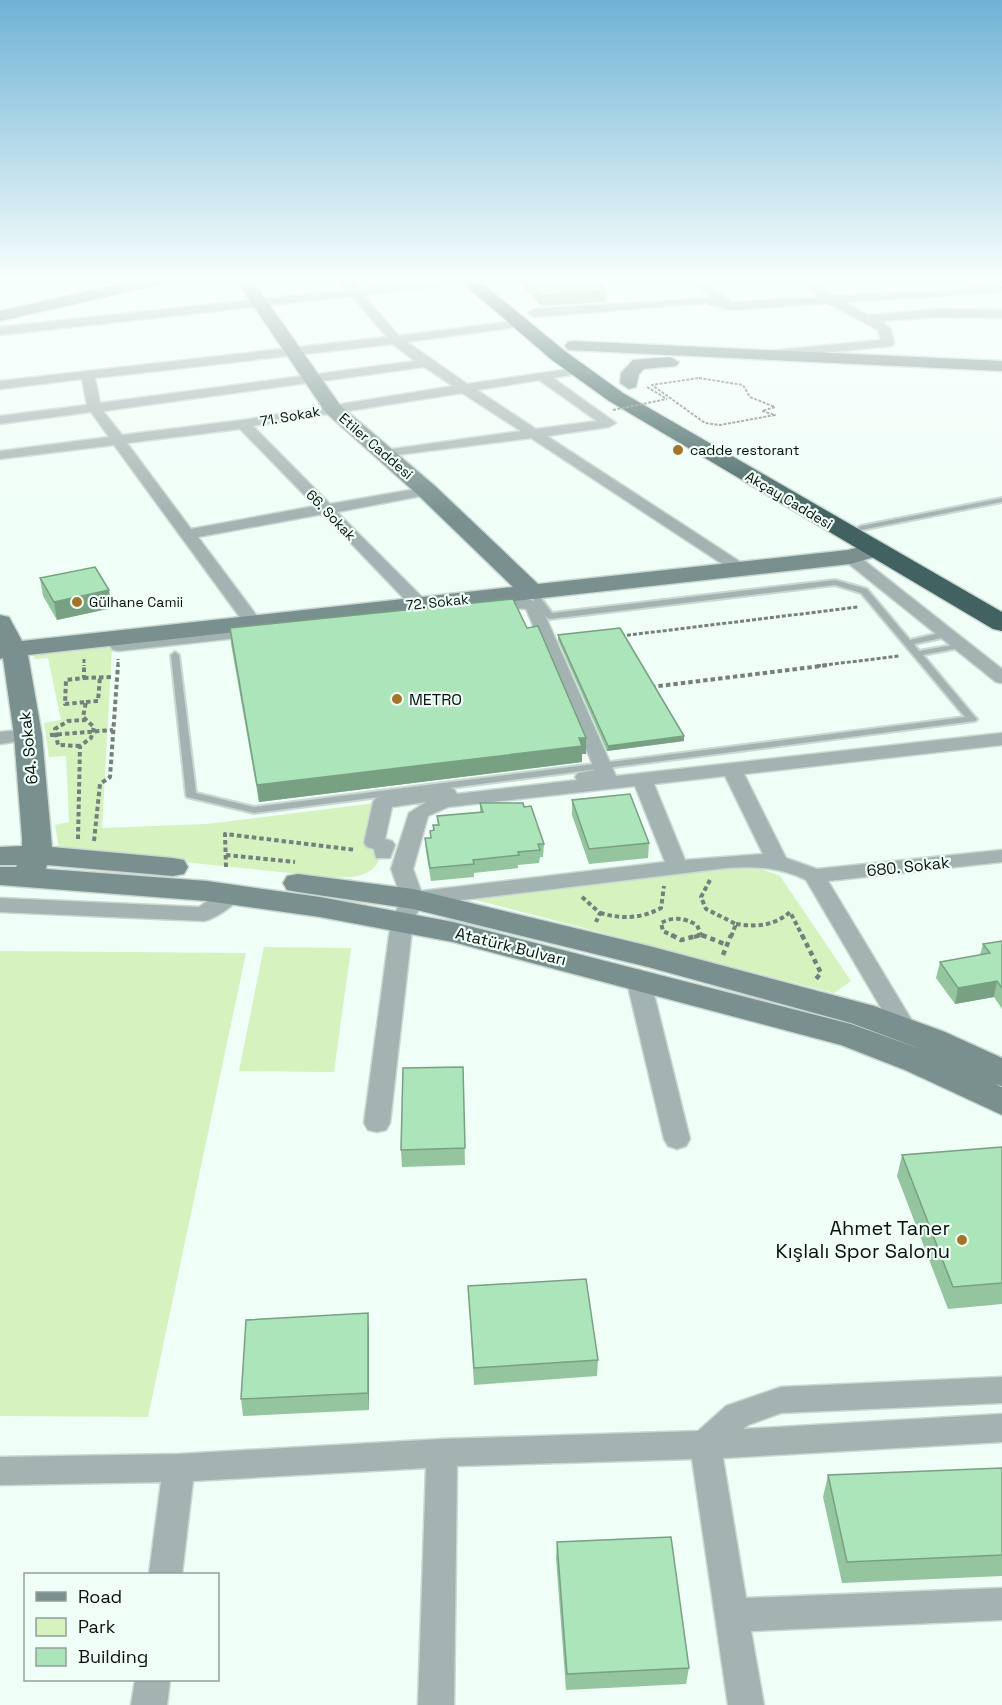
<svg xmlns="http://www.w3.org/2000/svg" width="1002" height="1705" font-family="'Space Grotesk',sans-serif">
  <rect width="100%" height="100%" fill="#f0fef8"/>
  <!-- green -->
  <path fill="#d5f2bf" d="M112 647 102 828 207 824 383 802C382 852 392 881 328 877L59 849 55 825 69 822 66 756 49 757 44 723 61 720 48 658 34 659 35 655Z
    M752 866 780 876 851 981 834 993 472 899Z
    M264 947 351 948 334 1072 239 1071Z
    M0 951 246 953 148 1417 0 1416Z"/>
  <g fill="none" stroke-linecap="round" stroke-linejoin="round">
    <!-- lane casing -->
    <g stroke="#cad8d2" stroke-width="4">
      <path id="lane" d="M1002 498V502L861 530 857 528 861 526Z
        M835 580 867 589 910 640 948 631 952 634 951 636 914 644 919 651 964 643V647L923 655 975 717 977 719 975 721 254 813 187 797 186 795 171 655 175 652 179 655 196 793 254 807 965 717 861 593 835 585 550 619 547 618 528 592 529 590H535L552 613Z"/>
    </g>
    <!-- street casing -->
    <g stroke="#cad8d2" stroke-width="3">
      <path id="street" d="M339 280H350L358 289 441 280H474L469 283 363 295 399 336 522 320 524 323 518 327 407 342 467 384 583 367V373L553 378 616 423 609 427 547 436 745 565 747 568 745 571H733L531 438 380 457 378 454 385 450 521 431 462 393 253 426 330 504 427 487 432 488 434 491 432 494 337 512 425 600 427 604 425 608H413L323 514 198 537 263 624 261 627 267 631 264 635 119 651 113 650 110 646 119 641 247 627 114 445 0 459V451L109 437 91 412 0 424V416L87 405 82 379 0 389V381L387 337 352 296 0 335V327L346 290ZM393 344 415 361 100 403 95 378ZM424 367 453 386 243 420 122 435 103 411ZM539 380 597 421 536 429 477 390ZM240 429 315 506 191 529 127 443Z
        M691 280H703L731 302 820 297 803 280H814L833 296 1002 286V292L844 302 868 315 938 309 1002 310V318L938 317 880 321 890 328 894 343 892 346 772 358 766 354 768 351 881 340 878 330 828 303 730 310 706 303 534 317 528 313 534 309 713 298Z
        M850 552 856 554 1002 669V683L996 682 844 560 842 557Z
        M518 597 539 602 541 606 616 776 1002 733V745L744 774 786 858 817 869 1002 850V862L828 881 917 1029 913 1035 905 1037 897 1035 806 880C779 867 755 866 726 868L421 905 413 921 390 1123 386 1130 377 1132 368 1130 364 1123 391 921 402 899 391 869 409 813 426 802 392 807 385 839 392 841 395 845 390 858H376L374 849 367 847 364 843 373 802 376 798 383 796 447 787 454 789 457 794 577 780 575 777 578 773 595 770 526 609C512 606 487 616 478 605L486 600ZM725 776 763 854 685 860 654 784ZM635 786 665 862 421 891 413 869 428 816 448 807Z
        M28 729 38 735 35 739 0 744V732Z
        M232 887 240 889 243 894C235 905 217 918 204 921L0 912V898L199 907 224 889Z
        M638 970 646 973 650 978 690 1139 686 1146 677 1149 668 1146 664 1139 626 978 630 973Z
        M1002 1377V1403L781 1413 748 1425 743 1429 1002 1414V1442L723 1458 746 1598 1002 1588V1620L751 1631 764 1705H728L692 1459 457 1466 454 1705H418L426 1468 193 1481 182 1574H149L161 1482 0 1485V1457L179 1454 442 1439 698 1431 726 1406 781 1387Z
        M135 1680H170L167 1705H131Z"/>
    </g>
    <!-- secondary casing -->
    <g stroke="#cad8d2" stroke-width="3">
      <path id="secondary" d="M138 280H166L158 285 0 321V311Z
        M236 280H252L340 405 435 486 538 584 848 550 874 543 882 545 885 550 882 555 850 564 28 655 42 735 52 847 173 858 184 860 188 867 184 874 173 876 47 865 46 869 207 881 320 897 453 922 851 1024 926 1051 851 1023 648 967 413 909 298 892 287 890 283 883 287 876 298 874 413 889 649 946 874 1006 945 1032 1002 1058V1086L995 1084 1002 1087V1115L905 1070 841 1045 453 942 320 917 207 901 0 885V867H16L17 865H0V847L22 846V838L14 735 3 658 0 659V615L9 617 22 641 513 587 419 496 326 413Z
        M574 341 1002 361V371L568 350 565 346 568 342Z
        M670 357 679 362 676 366 644 369 639 374 636 387 629 389 620 383 621 373 633 360Z"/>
    </g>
    <!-- highway casing -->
    <g stroke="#cad8d2" stroke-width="3">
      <path id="highway" d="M459 280H478L566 352 623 393 1002 612V631L993 629 609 401 552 360Z"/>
    </g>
    <!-- path-far3 -->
    <path stroke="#74807b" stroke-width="2" stroke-dasharray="3 1.5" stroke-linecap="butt" d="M699 378 743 385 750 397 775 407 762 411 775 415 720 425 705 423 652 385Z
      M647 387 667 399"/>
    <!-- path-far2 -->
    <path stroke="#74807b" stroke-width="3" stroke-dasharray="4 2" stroke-linecap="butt" d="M621 636 858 607
      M84 659V666
      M118 666V659
      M817 666 899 656"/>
    <!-- path-far1 -->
    <path stroke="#74807b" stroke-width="4" stroke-dasharray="4.5 3" stroke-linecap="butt" d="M84 678 111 677
      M651 687 829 665
      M86 702 98 701 100 677
      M50 735 113 730
      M80 746 58 745 55 729 68 721 85 720
      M78 839 80 746 91 738 94 727 83 717 86 702 65 704 66 680 84 678V665
      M94 841 100 784 110 777 118 665
      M226 855 295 862
      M226 867 225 834 356 850
      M710 880 701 897 706 909 736 924 731 937
      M582 897 600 913 596 922
      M600 913C622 919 640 919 661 908L664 886
      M736 924C757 927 774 926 790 912L803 937
      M701 935 706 937
      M675 937 663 931 661 923C674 916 684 918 697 925L701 935
      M694 937 701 935"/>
    <!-- path -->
    <path stroke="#74807b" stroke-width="4.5" stroke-dasharray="5 4" stroke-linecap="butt" d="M672 935 681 940 700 935
      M702 935 727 945
      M802 935 821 973 815 980
      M723 955 731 935"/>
    <!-- lane -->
    <use href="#lane" fill="#a3b3b1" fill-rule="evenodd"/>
    <!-- street -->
    <use href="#street" fill="#a3b3b1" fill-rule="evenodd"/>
    <!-- secondary -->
    <use href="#secondary" fill="#79908e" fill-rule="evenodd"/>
    <!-- highway -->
    <use href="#highway" fill="#416260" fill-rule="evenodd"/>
    <!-- path-bridge -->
    <path stroke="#74807b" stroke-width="2" stroke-dasharray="3 1.5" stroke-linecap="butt" d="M613 410 667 399"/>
  </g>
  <!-- wall -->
  <path fill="#94c59f" d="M517 280H594L606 291V302L541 306Z
    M40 578 112 608 57 620 43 596Z
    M230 628 586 754H582V762L259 802 231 644Z
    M558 635 684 741 607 751 558 640Z
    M572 800 649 843 648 858 589 864 572 815Z
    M480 803 524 807 544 844 543 857H540L539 863 518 865V868L474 873V877L431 881 426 851 425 838H430V831L433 830V825H438L437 816 480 812Z
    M1002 941V1009L994 997 955 1004 936 978 940 962 980 955 983 944Z
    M463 1067 465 1165 402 1167 401 1150Z
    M1002 1147V1304L948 1309 897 1176 902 1155Z
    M468 1286 598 1360 597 1376 474 1385Z
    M369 1330V1410L243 1416 241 1399Z
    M1002 1468V1576L842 1583 823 1497 828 1475Z
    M557 1542 689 1668 686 1684 566 1690 556 1558Z"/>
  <!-- shaded-wall -->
  <path fill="#78a082" d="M109 590 112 608 57 620 54 602Z
    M684 736V741L607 751 608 746Z
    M586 738V754H582V762L259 802 257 785Z
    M997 981 994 997 955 1004 958 988Z
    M368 1313 369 1330V1410L368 1393Z"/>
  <!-- building -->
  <path fill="#ace5b9" stroke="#78a082" stroke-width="1.5" d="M526 280H594L606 291 541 296Z
    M95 567 109 590 54 602 40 578Z
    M513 599 527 628 538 626 586 738H579L582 746 257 785 230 628Z
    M620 628 684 736 608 746 558 635Z
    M630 794 649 843 589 849 572 800Z
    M480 803H523L524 807 531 806 544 844H538L540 850 518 852 519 855 473 860 474 864 430 868 425 838H431L430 831 434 830 433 825H439L437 816 483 812Z
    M1002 941V988L997 981 958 988 940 962 990 953 983 944Z
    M463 1067 465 1148 401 1150 403 1068Z
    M1002 1147V1283L953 1287 902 1155Z
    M586 1279 598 1360 474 1368 468 1286Z
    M368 1313V1393L241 1399 246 1320Z
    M1002 1468V1555L847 1562 828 1475Z
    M671 1537 689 1668 567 1674 557 1542Z"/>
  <!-- sky -->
  <linearGradient id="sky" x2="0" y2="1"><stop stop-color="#6fb2d6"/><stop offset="0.54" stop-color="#f8fffc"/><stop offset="1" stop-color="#f8fffc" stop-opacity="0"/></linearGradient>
  <rect width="1002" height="518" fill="url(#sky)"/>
  <!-- markers -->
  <g fill="#a47429" stroke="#f0fef8" stroke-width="2">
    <circle cx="678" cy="450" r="6"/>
    <circle cx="77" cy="602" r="6"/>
    <circle cx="397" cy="699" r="6"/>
    <circle cx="962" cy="1240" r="6"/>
  </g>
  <g text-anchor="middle" stroke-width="4.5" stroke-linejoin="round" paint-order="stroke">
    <!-- far-street labels -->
    <g font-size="14" fill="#05100c" stroke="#f0fef8">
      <text transform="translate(290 416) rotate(-10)" y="5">71. Sokak</text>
      <text transform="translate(376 446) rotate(41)" y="5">Etiler Caddesi</text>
      <text transform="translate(789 500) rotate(31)" y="5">Akçay Caddesi</text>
      <text transform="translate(331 515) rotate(46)" y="5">66. Sokak</text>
      <text transform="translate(437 602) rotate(-6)" y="5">72. Sokak</text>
    </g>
    <!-- far-poi labels -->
    <g font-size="14" fill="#05100c" stroke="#f0fef8" text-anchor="start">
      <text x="690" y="455">cadde restorant</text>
      <text x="89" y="607">Gülhane Camii</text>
    </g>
    <!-- poi labels -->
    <g font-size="16" fill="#05100c" stroke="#f0fef8" text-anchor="start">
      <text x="409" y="705">METRO</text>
    </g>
    <!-- street labels -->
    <g font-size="16" fill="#05100c" stroke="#f0fef8">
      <text transform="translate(28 748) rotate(-96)" y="6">64. Sokak</text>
      <text transform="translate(908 866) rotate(-6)" y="6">680. Sokak</text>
      <text transform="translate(511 946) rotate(14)" y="6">Atatürk Bulvarı</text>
    </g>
    <!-- near-poi labels -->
    <g font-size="20" fill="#05100c" stroke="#f0fef8" text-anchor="end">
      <text x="950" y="1235">Ahmet Taner<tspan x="950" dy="23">Kışlalı Spor Salonu</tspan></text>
    </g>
  </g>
  <!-- legend -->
  <rect x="24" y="1573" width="195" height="108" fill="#f0fef8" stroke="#929f9a" stroke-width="1.5"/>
  <rect x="36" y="1592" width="30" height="9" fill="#79908e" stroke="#929f9a" stroke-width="1.5"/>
  <text x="78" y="1603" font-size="18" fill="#05100c">Road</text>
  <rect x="36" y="1618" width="30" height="18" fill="#d5f2bf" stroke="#929f9a" stroke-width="1.5"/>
  <text x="78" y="1633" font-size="18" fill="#05100c">Park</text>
  <rect x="36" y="1648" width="30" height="18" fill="#ace5b9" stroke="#929f9a" stroke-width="1.5"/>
  <text x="78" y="1663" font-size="18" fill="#05100c">Building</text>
</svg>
